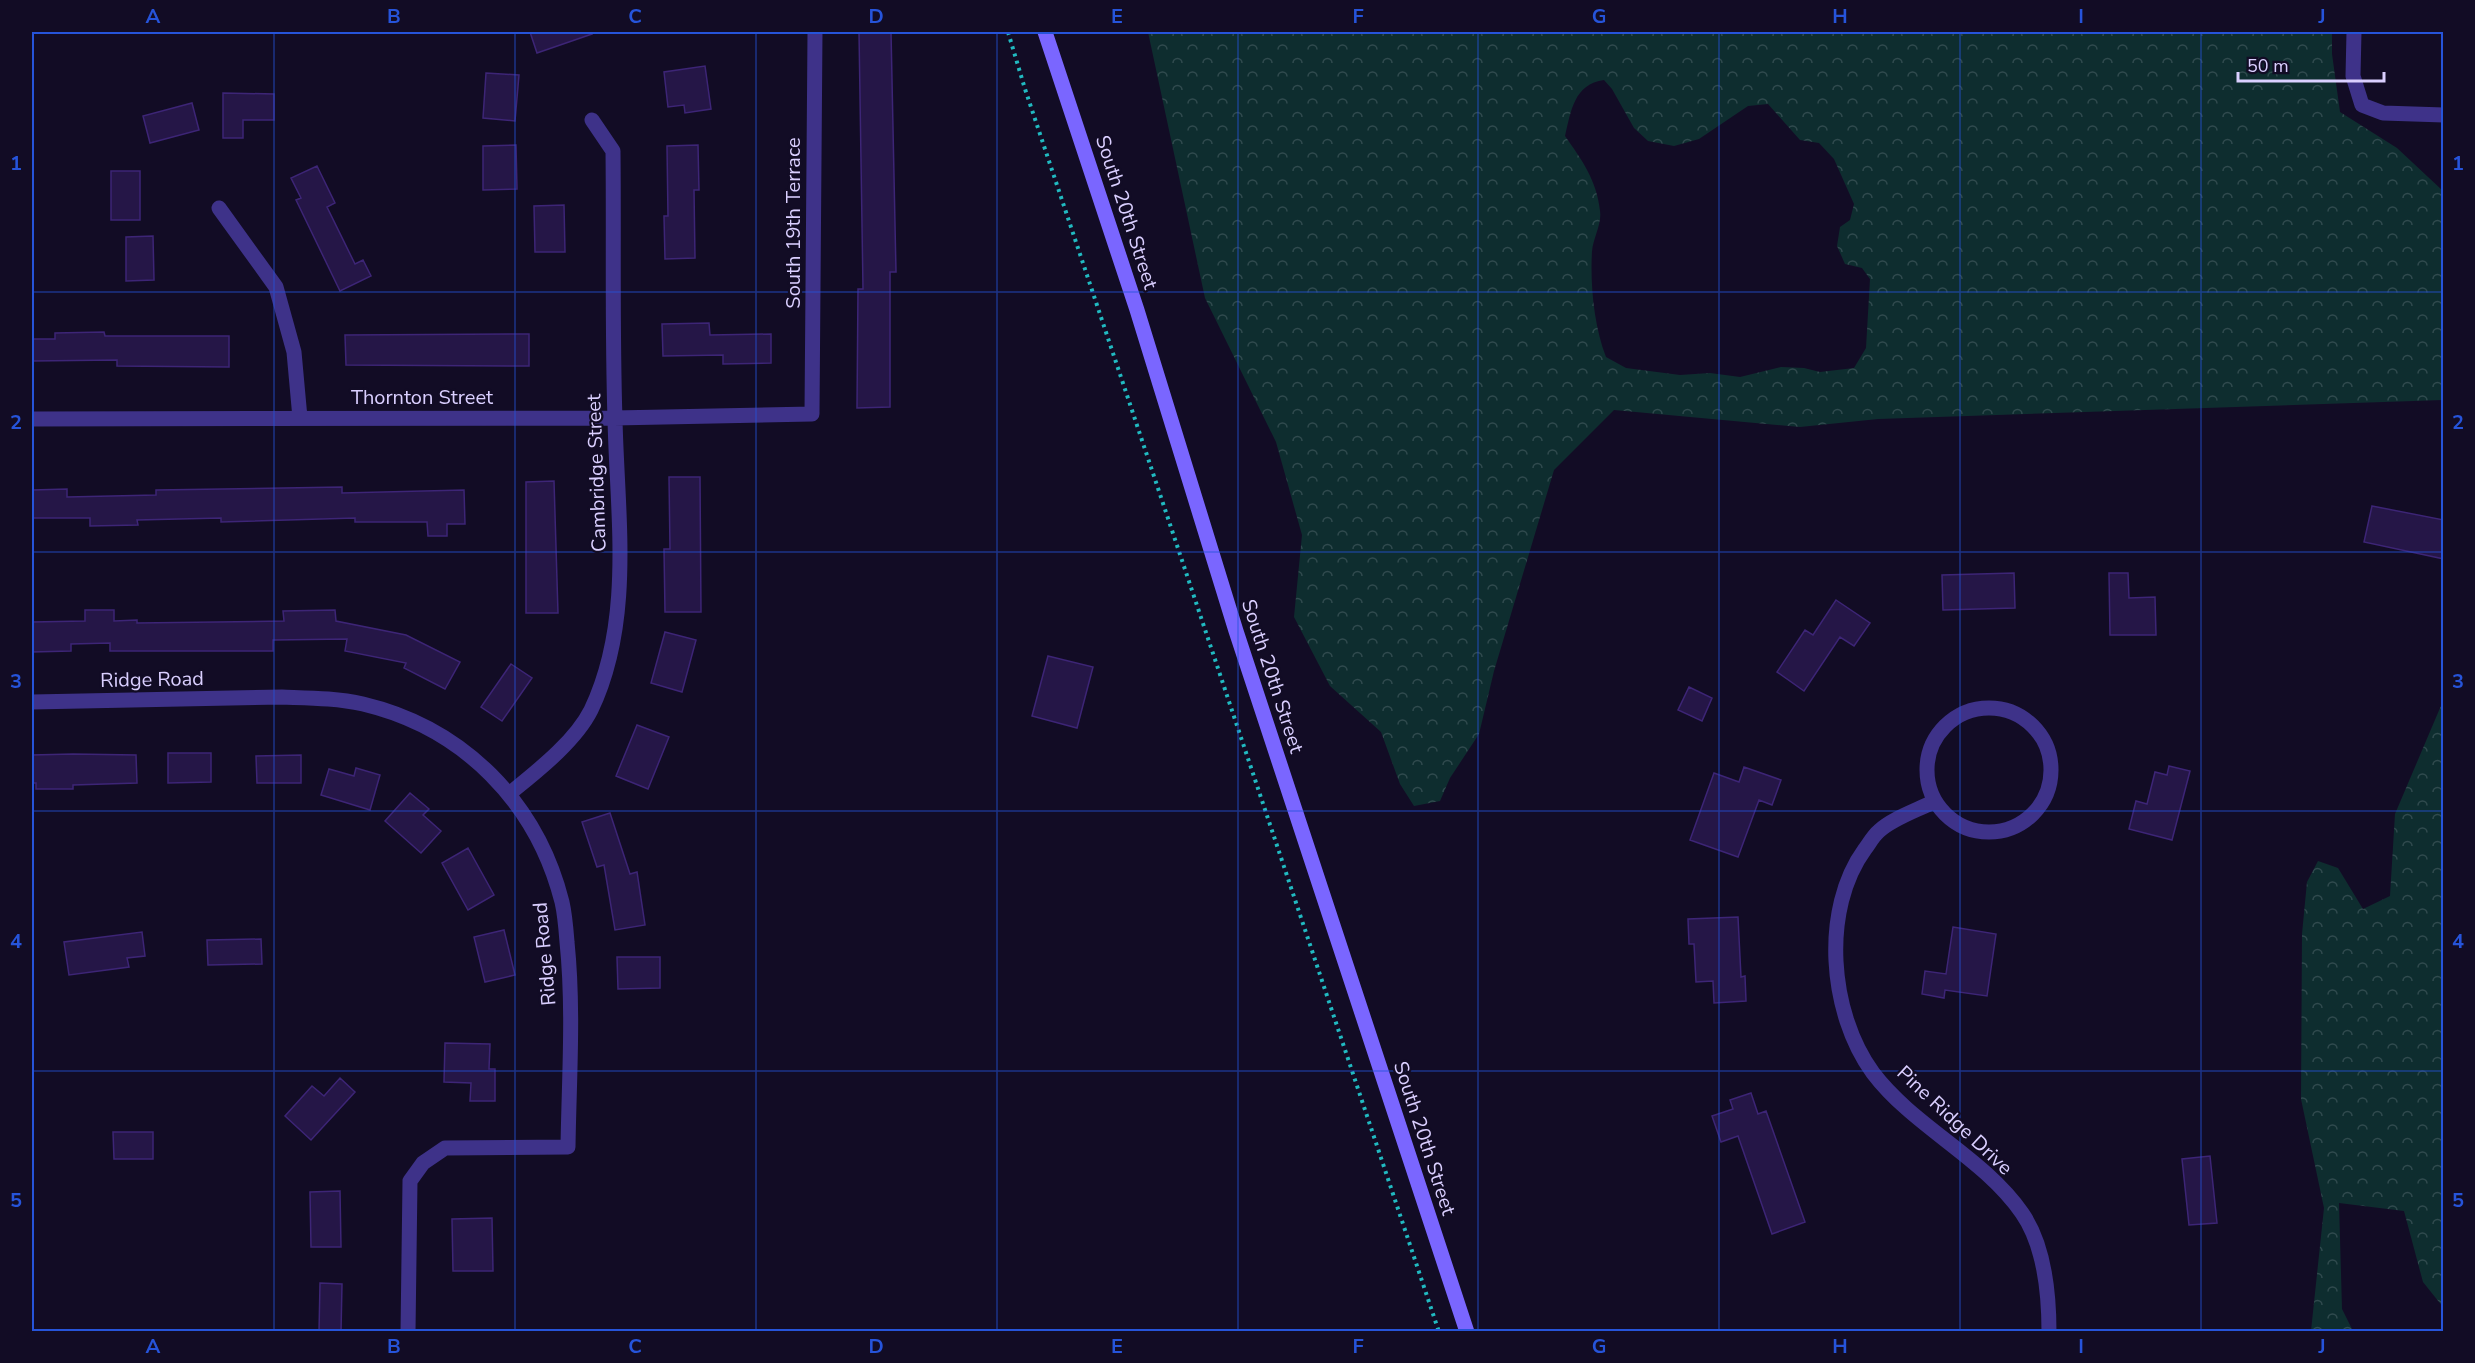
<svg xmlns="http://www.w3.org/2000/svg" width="2475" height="1363" font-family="'Nunito Sans',sans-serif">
  <defs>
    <pattern id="forest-crowns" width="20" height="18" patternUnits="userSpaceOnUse" patternTransform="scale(1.5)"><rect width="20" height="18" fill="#0e2d2f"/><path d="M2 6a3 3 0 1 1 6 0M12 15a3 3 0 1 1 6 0" fill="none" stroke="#304a4e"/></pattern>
  </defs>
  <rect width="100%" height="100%" fill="#120c25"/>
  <!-- forest -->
  <path fill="url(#forest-crowns)" fill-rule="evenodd" d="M1148 32H2332V54L2340 112 2397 148 2443 191V400L1878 419 1800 427 1614 410 1554 470 1494 671 1479 734 1450 778 1440 801 1414 806 1400 784 1381 732 1330 686 1294 617 1302 535 1276 442 1205 298ZM1604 80 1612 89 1634 128 1648 141 1674 146 1699 139 1748 106 1768 104 1800 140 1819 143 1834 159 1854 204 1850 220 1840 227 1837 246 1845 264 1862 268 1870 279 1866 348 1854 368 1820 372 1804 368 1781 367 1740 377 1710 373 1680 375 1626 368 1606 357C1594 326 1590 285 1592 251 1593 238 1602 224 1600 211 1597 181 1582 160 1565 136 1571 111 1574 84 1604 80Z
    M2443 701V1307L2423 1282 2404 1211 2339 1203 2342 1309 2353 1331H2311L2324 1208 2301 1099 2302 934 2307 882 2318 861 2338 868 2363 909 2390 896 2395 814Z"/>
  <!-- building -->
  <path fill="#251647" stroke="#3d2576" stroke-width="1.5" d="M530 32H591L592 34 537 53Z
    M859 32H891L896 272H890V407L857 408 858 289H863Z
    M705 66 711 109 685 113 684 105 668 107 664 72Z
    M486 73 519 75 515 121 483 118Z
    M223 93 274 94V120H243V138H223Z
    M192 103 199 130 150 143 143 116Z
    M516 145 517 189 483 190V146Z
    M698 145 699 190H694L695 258 665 259 664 216H668L667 146Z
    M317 166 335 203 327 207 355 264 363 260 371 276 340 291 296 200 301 198 291 178Z
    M111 171H140V220H111Z
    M564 205 565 252H535L534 206Z
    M153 236 154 280 126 281V237Z
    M709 323 710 335 771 334V363L723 364V355L663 356 662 324Z
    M104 332 105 336H229V367L117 366V360L32 361V339H55V333Z
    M529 334V366L346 365 345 335Z
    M669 477H700L701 612H665L664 549H670Z
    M554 481 558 613H526V482Z
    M342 487V493L464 490 465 524H447V536H428L427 522H355V518L221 522V518L137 520 138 525 90 526V518H32V490L67 489V497L156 495V490Z
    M2372 506 2444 520V559L2364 542Z
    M2014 573 2015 608 1943 610 1942 575Z
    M2109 573H2128L2129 598 2155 597 2156 635H2110Z
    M1836 600 1870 623 1854 646 1840 637 1804 691 1777 672 1805 630 1813 635Z
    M85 610H114V621L137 620V623L284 621 283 611 335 610 336 621 406 635 460 662 445 689 404 668 406 663 345 651 347 639 273 640V651H110V643L71 644V651L32 652V622L85 621Z
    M665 632 696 640 682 692 651 683Z
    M1048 656 1093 667 1077 728 1032 716Z
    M511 664 532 678 502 721 481 707Z
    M1689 687 1712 698 1702 721 1678 710Z
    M637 725 669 737 648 789 616 776Z
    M168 753H211V782L168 783Z
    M73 754 136 755 137 783 73 785V789H36V783H32V755Z
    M301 755V783H257L256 756Z
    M2169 766 2190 771 2172 840 2129 829 2136 801 2147 804 2155 772 2167 775Z
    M1744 767 1781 780 1772 805 1759 800 1738 857 1690 840 1714 773 1739 782Z
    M356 768 380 775 370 810 321 795 329 769 354 776Z
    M410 793 429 809 423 815 441 831 421 853 385 821Z
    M610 813 630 874 637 872 645 925 615 930 604 865 597 867 582 822Z
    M468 848 494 895 468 910 442 863Z
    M1738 917 1741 977 1745 976 1746 1001 1714 1003 1713 981 1696 982 1694 944H1689L1688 919Z
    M1953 927 1996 934 1987 996 1945 990 1944 998 1922 994 1925 971 1946 974Z
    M504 930 515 975 485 982 474 937Z
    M142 932 145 956 127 958 129 967 69 975 64 942Z
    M261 939 262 964 208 965 207 940Z
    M617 957H660V988L618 989Z
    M445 1043 490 1044 489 1069H495V1101H470L471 1083 444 1082Z
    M340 1078 355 1092 311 1140 285 1116 312 1086 324 1096Z
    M1751 1093 1758 1114 1766 1111 1805 1222 1772 1234 1738 1136 1721 1142 1712 1116 1733 1109 1730 1100Z
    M113 1132H153V1159H114Z
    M2210 1156 2217 1223 2189 1225 2182 1159Z
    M340 1191 341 1247H311L310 1192Z
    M492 1218 493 1271H453L452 1219Z
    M320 1283 342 1284 341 1332H319Z"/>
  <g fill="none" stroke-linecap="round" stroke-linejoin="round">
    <!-- path -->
    <path stroke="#21bac1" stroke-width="4" stroke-dasharray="3 4.5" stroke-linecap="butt" d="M1008 32 1025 89 1439 1332"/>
    <!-- street -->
    <path stroke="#3e3289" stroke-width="15" d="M2354 32 2353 76 2362 105 2383 113 2444 115
      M219 208 276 287 294 352 300 418
      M32 419 614 418 812 414 815 32
      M32 702 282 697C309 698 336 698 363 704 464 728 537 803 562 902 565 915 566 929 567 942 574 1010 569 1079 568 1147L445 1148 423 1163 410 1181 408 1332
      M1927 770a62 62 0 1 1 124 0a62 62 0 1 1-124 0Z
      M509 794C536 772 575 742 591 710 634 620 617 515 615 419 612 329 614 240 613 151L592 120
      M1935 801C1918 810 1893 818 1879 831 1873 836 1869 844 1865 849 1821 909 1829 1013 1873 1073 1914 1127 1983 1157 2022 1213 2045 1246 2049 1293 2049 1332"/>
    <!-- secondary -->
    <path stroke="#7a66ff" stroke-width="15" d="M1045 32 1137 310 1236 631 1467 1332"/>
  </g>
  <!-- grid -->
  <path fill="none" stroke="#2654da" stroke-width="1.5" stroke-opacity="0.55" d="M274 32V1332M515 32V1332M756 32V1332M997 32V1332M1238 32V1332M1478 32V1332M1719 32V1332M1960 32V1332M2201 32V1332M32 292H2444M32 552H2444M32 811H2444M32 1071H2444"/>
  <g text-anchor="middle" stroke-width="4.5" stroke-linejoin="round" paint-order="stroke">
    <!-- street labels -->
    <g font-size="20" fill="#dacfff" stroke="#120c25">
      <text transform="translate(1127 212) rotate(72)" y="7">South 20th Street</text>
      <text transform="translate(793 223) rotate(-90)" y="7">South 19th Terrace</text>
      <text x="422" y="404">Thornton Street</text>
      <text transform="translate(596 473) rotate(-92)" y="7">Cambridge Street</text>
      <text transform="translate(1273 676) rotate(72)" y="7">South 20th Street</text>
      <text transform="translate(152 679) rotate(-1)" y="7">Ridge Road</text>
      <text transform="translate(544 954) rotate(-95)" y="7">Ridge Road</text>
      <text transform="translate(1955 1120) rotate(43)" y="7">Pine Ridge Drive</text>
      <text transform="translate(1425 1138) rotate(72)" y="7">South 20th Street</text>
    </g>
  </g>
  <!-- border -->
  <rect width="2475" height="1363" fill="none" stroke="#120c25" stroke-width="66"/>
  <!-- scale -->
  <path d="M2238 72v9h146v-9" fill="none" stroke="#dacfff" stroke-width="3"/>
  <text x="2247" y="72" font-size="18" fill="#dacfff" stroke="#120c25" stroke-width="4.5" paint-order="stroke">50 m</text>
  <rect x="33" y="33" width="2409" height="1297" fill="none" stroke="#2654da" stroke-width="2"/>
  <g font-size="20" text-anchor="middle" font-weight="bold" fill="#2654da">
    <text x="153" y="23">A</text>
    <text x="394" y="23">B</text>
    <text x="635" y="23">C</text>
    <text x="876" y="23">D</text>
    <text x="1117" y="23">E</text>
    <text x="1358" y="23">F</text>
    <text x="1599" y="23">G</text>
    <text x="1840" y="23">H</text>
    <text x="2081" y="23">I</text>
    <text x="2322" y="23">J</text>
    <text x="16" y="170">1</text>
    <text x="2458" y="170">1</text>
    <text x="16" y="429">2</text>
    <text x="2458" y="429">2</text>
    <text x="16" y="688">3</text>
    <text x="2458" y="688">3</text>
    <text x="16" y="948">4</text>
    <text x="2458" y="948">4</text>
    <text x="16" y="1207">5</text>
    <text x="2458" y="1207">5</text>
    <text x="153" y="1353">A</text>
    <text x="394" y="1353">B</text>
    <text x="635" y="1353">C</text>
    <text x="876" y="1353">D</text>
    <text x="1117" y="1353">E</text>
    <text x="1358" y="1353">F</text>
    <text x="1599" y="1353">G</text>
    <text x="1840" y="1353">H</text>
    <text x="2081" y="1353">I</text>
    <text x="2322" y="1353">J</text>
  </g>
</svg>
